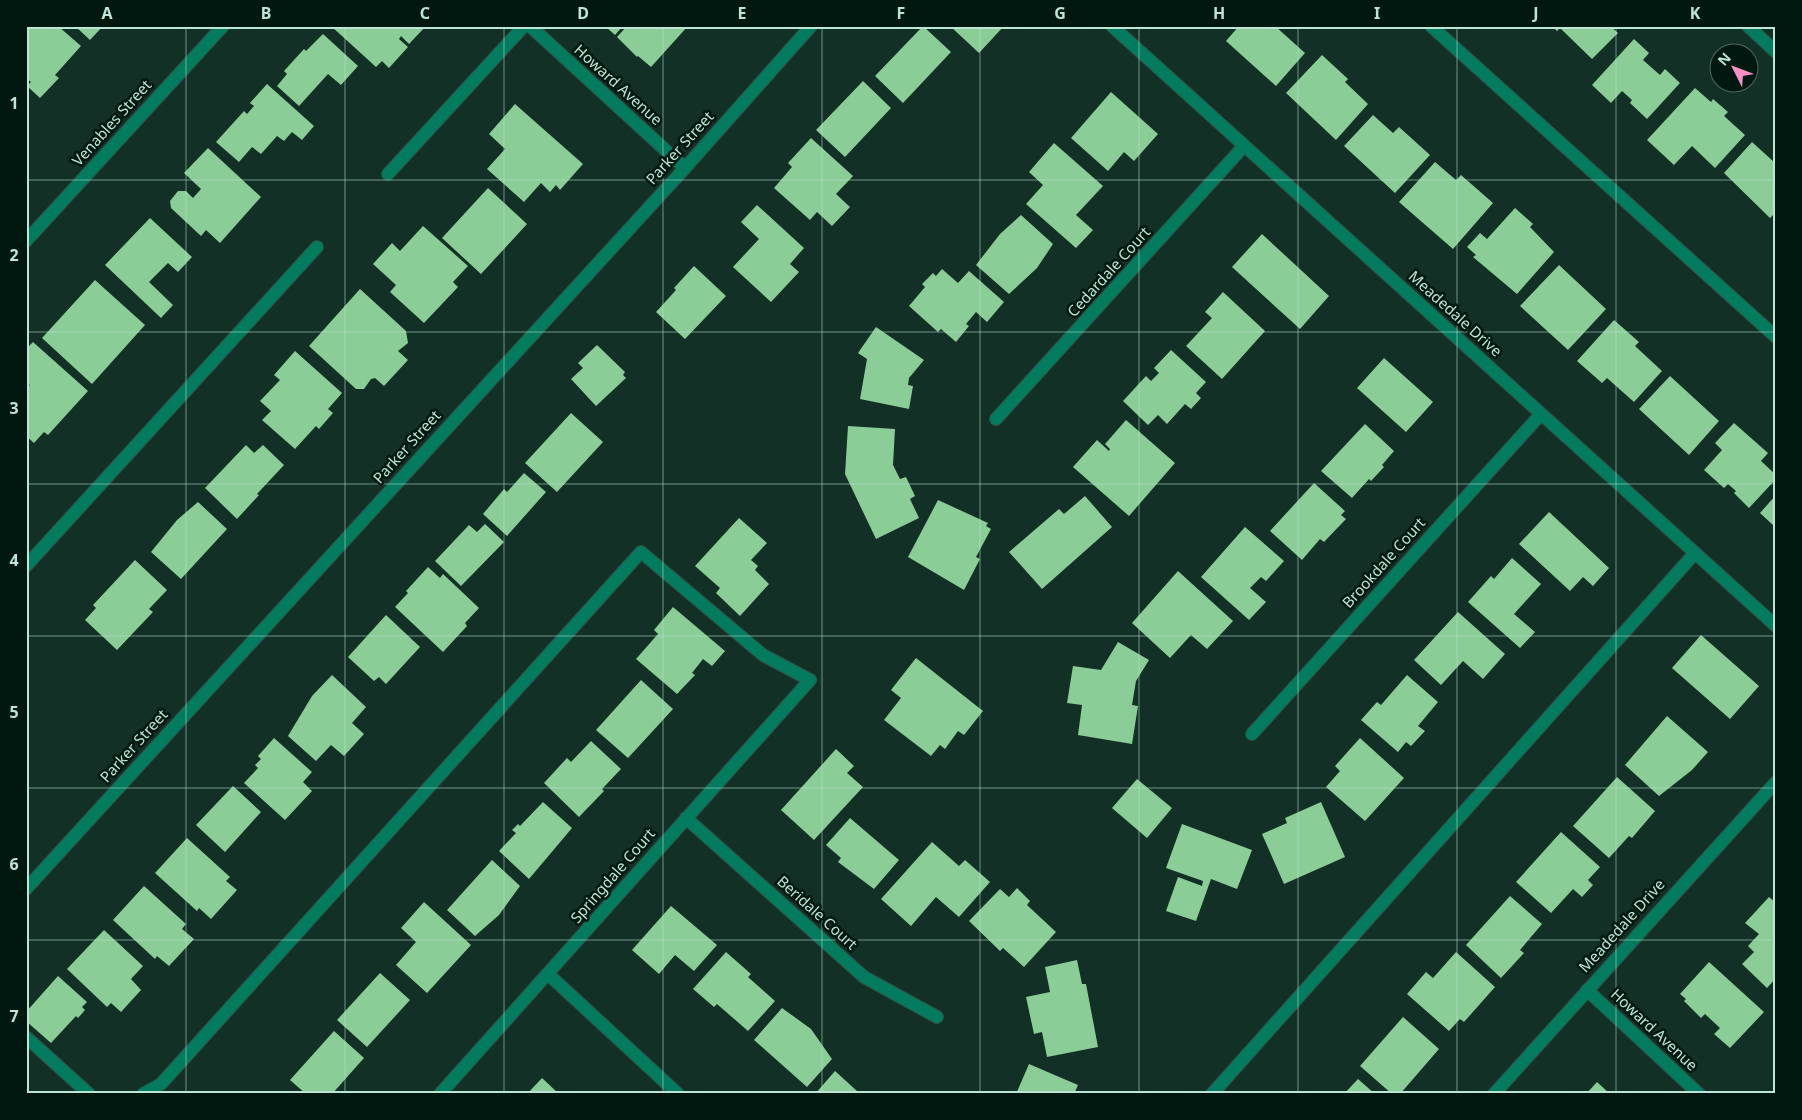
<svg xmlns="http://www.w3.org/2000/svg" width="1802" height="1120" font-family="'Noto Sans',sans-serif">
  <rect width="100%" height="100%" fill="#123026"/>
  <!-- building -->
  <path fill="#8bcd96" d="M26 26H58L81 46 55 75 59 78 40 98 27 86 31 82 26 78Z
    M75 26H103L90 40Z
    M331 26H426L409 44 401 36 399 39 408 47 389 68 382 61 376 67Z
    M600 26H623L615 35 606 27 604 29Z
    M627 26H688L651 67 638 56 637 57 617 37Z
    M923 26 951 52 903 103 875 76Z
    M950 26H1004L979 53Z
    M1239 26H1275L1305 53 1276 86 1226 41Z
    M1552 26H1610L1618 33 1592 59 1560 28 1557 31Z
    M323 34 358 66 341 85 328 74 299 106 277 86 287 74 284 71 304 49 306 51Z
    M1634 39 1649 53 1643 60 1660 75 1665 69 1680 83 1647 119 1630 103 1632 100 1622 91 1611 103 1592 85Z
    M1322 55 1348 79 1345 82 1368 104 1336 140 1286 93Z
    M863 81 891 108 845 157 816 130Z
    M267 84 314 126 302 140 292 132 284 141 277 136 261 154 252 147 239 162 216 142 244 111 247 114 254 106 250 103Z
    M1695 88 1711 102 1713 99 1728 112 1724 116 1745 135 1715 168 1692 146 1674 165 1647 140Z
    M1111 92 1158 134 1134 161 1124 152 1108 171 1071 138Z
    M515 104 583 164 560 190 556 185 550 192 541 183 524 202 487 169 505 149 489 134Z
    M1373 115 1393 133 1399 127 1430 155 1395 193 1344 146Z
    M811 138 853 176 836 194 850 207 832 226 817 212 810 220 774 188 792 167 788 163Z
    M1752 142 1774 162 1776 160V212L1770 218 1724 173Z
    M1054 143 1103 186 1076 215 1093 230 1076 248 1026 204 1043 185 1029 172Z
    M208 148 261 197 220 243 206 230 201 236 171 208 170 201 178 191H186L193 198 201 189 184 173Z
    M1435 162 1456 180 1461 175 1493 203 1453 249 1399 202Z
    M488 188 527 224 481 274 442 238Z
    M757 205 804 248 790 264 799 272 771 302 733 267 759 239 741 222Z
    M1515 208 1533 224 1530 227 1554 252 1517 294 1473 257 1476 255 1467 247 1480 233 1487 239Z
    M1021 215 1053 244 1037 268 1009 294 976 265 1000 234Z
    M150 218 192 257 178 272 168 263 149 282 173 305 161 318 105 265Z
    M423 226 468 266 453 282 458 287 424 323 390 292 396 285 373 264 392 243 400 251Z
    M1262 234 1329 296 1300 329 1232 267Z
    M1559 265 1606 309 1568 350 1520 306Z
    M694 266 726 296 685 339 656 312 676 290 674 288Z
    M942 269 958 283 969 271 1004 302 987 322 976 312 966 324 969 326 956 342 941 329 938 332 909 306 925 287 922 284 933 273 936 276Z
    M95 280 145 325 92 384 42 338Z
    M360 289 406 331 408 343 398 351 408 360 384 386 375 378 371 379 364 389H356L309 346Z
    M1223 292 1265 331 1222 379 1186 346 1212 318 1205 312Z
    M1614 320 1639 342 1635 346 1662 371 1634 402 1607 378 1602 383 1577 361Z
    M876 327 924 360 909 378 908 385 913 386 909 409 860 399 867 359 858 353Z
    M33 342 88 391 48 435 44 432 34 443 26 436V389L30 385 26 383V349Z
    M597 345 625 372 623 375 626 378 596 406 571 379 583 368 578 363Z
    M1171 350 1206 382 1196 393 1201 398 1191 409 1185 404 1167 424 1158 415 1148 425 1123 401 1146 376 1151 381 1159 373 1154 368Z
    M295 351 342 393 328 409 333 413 319 429 316 426 295 449 262 420 271 411 260 401 280 380 274 375Z
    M1384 358 1433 402 1406 432 1357 388Z
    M1670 376 1719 421 1689 455 1639 409Z
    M571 413 603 442 557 492 525 463Z
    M1126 420 1175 463 1129 516 1073 467 1097 440 1109 451 1110 449 1105 444Z
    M1734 423 1768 453 1761 461 1776 475V479L1749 508 1734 493 1736 491 1728 484 1724 488 1704 470 1722 450 1715 443Z
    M1365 424 1394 451 1382 465 1384 467 1371 481 1369 479 1352 498 1321 471Z
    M848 426 895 429 893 465 900 479 906 477 915 496 910 499 919 518 876 539 845 474Z
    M246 445 254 453 263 445 284 465 257 494 259 495 237 519 205 488Z
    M524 473 546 492 507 536 483 514 504 489 507 492Z
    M1314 483 1345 511 1341 515 1346 519 1324 542 1320 539 1302 560 1270 531Z
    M1776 495V525L1774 526 1760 513Z
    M1085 496 1112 527 1042 589 1009 552 1059 509 1064 514Z
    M938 500 988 523 986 526 991 529 976 557 980 559 964 590 908 557Z
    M198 502 227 529 181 579 151 552 177 520Z
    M1549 512 1609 568 1593 586 1583 577 1570 591 1519 544Z
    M739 518 767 543 751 560 758 566 755 570 769 584 740 616 716 593 720 588 695 566Z
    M485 524 504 542 461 586 435 561 469 525 477 532Z
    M1245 527 1284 561 1266 581 1261 577 1250 588 1266 602 1249 620 1201 577Z
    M1512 558 1541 584 1514 614 1535 632 1520 648 1468 602 1491 576 1494 579Z
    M135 560 167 590 149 609 153 612 117 650 85 620 96 608 93 605Z
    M428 567 440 578 443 574 479 608 465 623 467 626 443 652 395 607 408 593 406 591Z
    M1178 571 1233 621 1207 649 1191 635 1170 658 1132 623Z
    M673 607 725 651 712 666 703 659 692 673 695 675 677 694 636 659 658 634 654 630Z
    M1458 612 1505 654 1483 679 1463 661 1441 685 1414 660Z
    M386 615 420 647 386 684 379 677 374 681 348 657Z
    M1701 635 1759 686 1730 719 1672 668Z
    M1118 642 1149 660 1136 681 1132 705 1138 706 1132 744 1078 735 1082 705 1067 703 1073 666 1101 670Z
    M916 658 983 711 964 735 958 731 945 749 940 745 931 756 884 720 901 698 891 690Z
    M332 675 366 707 352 723 364 734 344 756 331 745 316 761 288 736 312 696Z
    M1407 675 1438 702 1418 726 1425 731 1411 746 1406 742 1398 752 1361 720 1377 702 1381 705Z
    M641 680 673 709 628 758 596 730Z
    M1667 716 1708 752 1692 770 1659 796 1625 765Z
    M274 738 312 772 303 782 312 791 285 820 244 783 258 768 255 765 261 759 258 756Z
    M1360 738 1404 778 1365 821 1326 787 1340 771 1335 766Z
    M591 741 621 769 602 789 604 791 579 817 544 783 567 758 571 762Z
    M836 749 854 766 847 773 863 787 814 840 781 810Z
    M1617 777 1655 811 1632 838 1629 836 1609 858 1573 826Z
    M1137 779 1172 808 1147 838 1112 808Z
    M233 786 261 812 225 852 196 825Z
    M543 802 572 828 529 879 499 851 516 833 512 830 518 824 520 826Z
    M1321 802 1345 857 1284 884 1262 834 1287 823 1285 818Z
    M850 818 899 860 874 889 838 862 841 858 826 845Z
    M1182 824 1252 850 1237 889 1211 879 1196 921 1166 911 1178 877 1202 886 1203 881 1166 868Z
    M1561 832 1600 867 1588 880 1593 885 1582 897 1573 889 1551 913 1516 882Z
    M187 838 230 877 226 881 237 890 211 919 199 908 197 911 155 873Z
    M932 842 959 866 965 860 990 882 959 917 936 897 911 926 881 899Z
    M492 860 520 886 499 915 475 936 447 910Z
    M144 886 186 924 182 929 194 939 169 966 157 956 155 959 113 920Z
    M1017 888 1030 901 1027 905 1056 932 1024 967 1003 948 1000 951 969 921 1000 889 1009 897Z
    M1510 896 1542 924 1520 950 1524 953 1501 978 1466 945Z
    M1769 897 1776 903V978L1767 988 1742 964 1754 952 1748 946 1759 934 1745 923Z
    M424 902 471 945 427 993 396 965 416 942 401 928Z
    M671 906 717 945 694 971 675 955 659 974 632 950Z
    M104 930 143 966 131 979 141 990 121 1012 111 1003 107 1007 67 969Z
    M726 952 751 974 748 977 775 1001 748 1031 717 1004 714 1007 693 989Z
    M1456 952 1495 987 1464 1022 1460 1019 1449 1031 1407 994 1426 972 1433 978Z
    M1077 960 1082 984H1086L1098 1047 1047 1057 1042 1032 1034 1034 1026 997 1050 992 1045 967Z
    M1709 962 1764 1012 1730 1048 1714 1034 1720 1028 1705 1014 1701 1018 1684 1001 1686 999 1680 994Z
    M380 973 410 1000 367 1047 337 1020Z
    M58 976 87 1002 82 1007 85 1010 78 1018 76 1016 51 1043 26 1021V1012Z
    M782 1008 811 1029 832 1059 807 1087 754 1040Z
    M1403 1017 1439 1049 1400 1094H1392L1360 1066Z
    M334 1031 364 1058 332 1094H306L290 1080Z
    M1029 1064 1078 1085 1074 1094H1016Z
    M835 1071 857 1091 868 1094H815Z
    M542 1078 559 1094H527Z
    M1358 1079 1375 1094H1344Z
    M1597 1082 1610 1094H1586Z"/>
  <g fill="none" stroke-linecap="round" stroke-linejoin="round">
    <!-- service casing -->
    <g stroke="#314e42" stroke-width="14">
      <path id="service" d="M1431 26 1776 337
        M388 174 524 26
        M26 566 317 247
        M548 974 678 1094
        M26 1037 89 1094
        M143 1094 161 1084 641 552 763 655 810 680
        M1212 1094 1695 553"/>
    </g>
    <!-- minor casing -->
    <g stroke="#314e42" stroke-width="14">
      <path id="minor" d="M530 26 685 168
        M1112 26 1776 626
        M26 241 223 26
        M996 419 1244 146
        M1252 734 1541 414
        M686 818 864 977 937 1017
        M1587 990 1699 1094
        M440 1094 810 680
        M1494 1094 1776 782"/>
    </g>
    <!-- tertiary casing -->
    <g stroke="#314e42" stroke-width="14">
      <path id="tertiary" d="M1748 26 1776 52
        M26 889 685 168 811 26"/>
    </g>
    <!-- service -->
    <use href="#service" stroke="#037b5e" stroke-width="12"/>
    <!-- minor -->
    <use href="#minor" stroke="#037b5e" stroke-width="12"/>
    <!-- tertiary -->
    <use href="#tertiary" stroke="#037b5e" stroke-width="12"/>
  </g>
  <!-- grid -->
  <path fill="none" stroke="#bbe6d5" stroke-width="1" stroke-opacity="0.55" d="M186 26V1094M345 26V1094M504 26V1094M663 26V1094M822 26V1094M980 26V1094M1139 26V1094M1298 26V1094M1457 26V1094M1616 26V1094M26 180H1776M26 332H1776M26 484H1776M26 636H1776M26 788H1776M26 940H1776"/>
  <g text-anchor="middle" stroke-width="5" stroke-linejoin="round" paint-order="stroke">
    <!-- street labels -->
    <g font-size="15" fill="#bbe6d5" stroke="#00180f">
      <text transform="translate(618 85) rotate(42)" y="5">Howard Avenue</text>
      <text transform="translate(112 123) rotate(-48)" y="5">Venables Street</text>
      <text transform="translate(680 148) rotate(-48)" y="5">Parker Street</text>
      <text transform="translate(1109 272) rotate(-48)" y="5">Cedardale Court</text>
      <text transform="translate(1455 314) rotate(42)" y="5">Meadedale Drive</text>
      <text transform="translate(407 447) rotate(-48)" y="5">Parker Street</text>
      <text transform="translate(1384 563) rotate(-48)" y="5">Brookdale Court</text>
      <text transform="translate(134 746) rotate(-48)" y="5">Parker Street</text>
      <text transform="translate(613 876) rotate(-49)" y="5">Springdale Court</text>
      <text transform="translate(817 913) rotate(42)" y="5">Beridale Court</text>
      <text transform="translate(1622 926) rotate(-48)" y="5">Meadedale Drive</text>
      <text transform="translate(1654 1030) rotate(43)" y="5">Howard Avenue</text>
    </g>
  </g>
  <!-- border -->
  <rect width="1802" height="1120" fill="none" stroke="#00180f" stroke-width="55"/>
  <!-- north arrow -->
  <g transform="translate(1734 68) rotate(312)"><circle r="24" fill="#00180f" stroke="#4b6a5e"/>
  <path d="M0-4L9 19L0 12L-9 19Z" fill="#fa8fc6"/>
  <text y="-8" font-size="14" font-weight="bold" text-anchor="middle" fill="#bbe6d5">N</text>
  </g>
  <rect x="28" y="28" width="1746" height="1064" fill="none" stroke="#bbe6d5" stroke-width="2"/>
  <g font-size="16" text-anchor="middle" font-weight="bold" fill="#bbe6d5">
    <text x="107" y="19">A</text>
    <text x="266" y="19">B</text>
    <text x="425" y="19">C</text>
    <text x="583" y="19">D</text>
    <text x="742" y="19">E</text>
    <text x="901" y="19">F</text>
    <text x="1060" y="19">G</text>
    <text x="1219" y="19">H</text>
    <text x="1377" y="19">I</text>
    <text x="1536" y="19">J</text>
    <text x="1695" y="19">K</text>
    <text x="14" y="109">1</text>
    <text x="14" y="261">2</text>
    <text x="14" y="414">3</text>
    <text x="14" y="566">4</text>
    <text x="14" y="718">5</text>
    <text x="14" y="870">6</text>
    <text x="14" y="1022">7</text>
  </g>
</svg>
